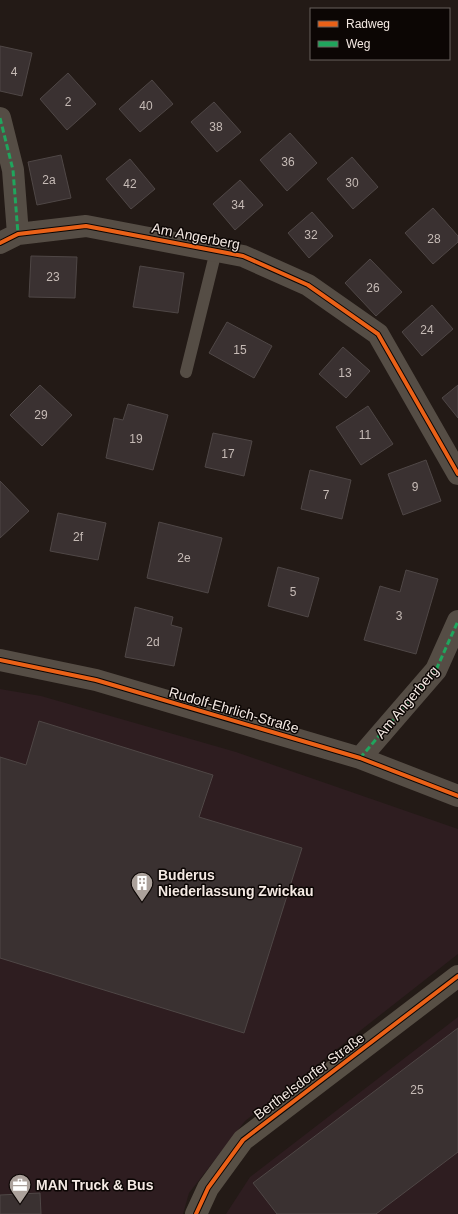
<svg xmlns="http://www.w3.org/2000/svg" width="458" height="1214" font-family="Arial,sans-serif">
  <rect width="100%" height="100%" fill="#231a16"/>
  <!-- industrial -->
  <path fill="#2e1d20" d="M0 689 41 696 236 752 458 829V954L245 1121 189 1193 183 1214H0Z
    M458 1017V1214H226L250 1177Z"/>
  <!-- building -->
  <path fill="#3a3131" stroke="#4f4746" d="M0 46 32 53 22 96 0 91Z
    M68 73 96 104 67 130 40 99Z
    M152 80 173 104 140 132 119 109Z
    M214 102 241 132 217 152 191 122Z
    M290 133 317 163 287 191 260 160Z
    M61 155 71 198 37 205 28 162Z
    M352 157 378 187 353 209 327 179Z
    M130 159 155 189 131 209 106 179Z
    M240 180 263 205 235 230 213 204Z
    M433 208 458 236V242L433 264 405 233Z
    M312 212 333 236 309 258 288 233Z
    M31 256 77 257 75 298 29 297Z
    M370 259 402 292 376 316 345 283Z
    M140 266 184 273 178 313 133 307Z
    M432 305 453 329 422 356 402 332Z
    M227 322 272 346 254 378 209 353Z
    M343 347 370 371 346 398 319 374Z
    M40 385 72 415 42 446 10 415Z
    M458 385V418L442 398Z
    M128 404 168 415 153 470 106 458 114 418 123 420Z
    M368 406 393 444 361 465 336 427Z
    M213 433 252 441 244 476 205 467Z
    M426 460 441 501 403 515 388 474Z
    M310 470 351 480 342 519 301 509Z
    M0 481 29 511 0 538Z
    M58 513 106 523 98 560 50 551Z
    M159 522 222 538 208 593 147 578Z
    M278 567 319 578 308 617 268 606Z
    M406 570 438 579 416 654 364 640 380 586 400 592Z
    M135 607 173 617 171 625 182 628 174 666 125 657Z
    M39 721 213 775 199 817 302 848 244 1033 0 958V757L26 765Z
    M458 1028V1152L376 1214H277L253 1183Z
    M40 1193 41 1214H0V1195Z"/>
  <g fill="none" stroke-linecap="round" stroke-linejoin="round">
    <!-- lane -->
    <path stroke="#554d45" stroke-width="12" d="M186 372 216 251"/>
    <!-- street -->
    <path stroke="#554d45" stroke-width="22" d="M0 118 13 170 18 234
      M0 243 18 234 86 226 243 256 308 285 378 334 458 474
      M0 660 96 680 360 758 458 796
      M360 758 436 670 458 621"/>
    <!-- secondary -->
    <path stroke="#574f45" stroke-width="22" d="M196 1214 208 1188 243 1140 458 976"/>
    <!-- quiet -->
    <path stroke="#20a55d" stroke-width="3" stroke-dasharray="6 3" stroke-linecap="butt" d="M0 118 13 170 18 234
      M360 758 436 670 458 621"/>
    <!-- cycleway casing -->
    <g stroke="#0c0604" stroke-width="6">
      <path id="cycleway" d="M0 243 18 234 86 226 243 256 308 285 378 334 458 474
        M0 660 96 680 360 758 458 796
        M196 1214 208 1188 243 1140 458 976"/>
    </g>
    <!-- cycleway -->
    <use href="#cycleway" stroke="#ea6118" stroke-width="4"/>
  </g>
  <!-- icons -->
  <defs>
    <g id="building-pin" transform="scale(1.15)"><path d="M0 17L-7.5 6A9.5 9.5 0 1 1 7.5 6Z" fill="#aba19b" stroke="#0c0604"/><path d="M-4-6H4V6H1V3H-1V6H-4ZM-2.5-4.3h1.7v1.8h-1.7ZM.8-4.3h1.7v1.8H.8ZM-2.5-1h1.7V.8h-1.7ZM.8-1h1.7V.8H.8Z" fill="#fff"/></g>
    <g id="office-pin" transform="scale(1.15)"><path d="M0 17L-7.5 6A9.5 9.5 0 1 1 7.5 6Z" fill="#aba19b" stroke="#0c0604"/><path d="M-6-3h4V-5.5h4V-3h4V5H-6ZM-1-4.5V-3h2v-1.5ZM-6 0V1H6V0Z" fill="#fff"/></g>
  </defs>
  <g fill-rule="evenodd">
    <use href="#building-pin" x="142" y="883"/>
    <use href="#office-pin" x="20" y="1185"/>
  </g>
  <g text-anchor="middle" stroke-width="3" stroke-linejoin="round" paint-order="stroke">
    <!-- number labels -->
    <g font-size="12" fill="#c6bbb6">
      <text x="14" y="76">4</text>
      <text x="68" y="106">2</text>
      <text x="146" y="110">40</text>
      <text x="216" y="131">38</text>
      <text x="288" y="166">36</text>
      <text x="49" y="184">2a</text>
      <text x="352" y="187">30</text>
      <text x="130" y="188">42</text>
      <text x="238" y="209">34</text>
      <text x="311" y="239">32</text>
      <text x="434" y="243">28</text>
      <text x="53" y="281">23</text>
      <text x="373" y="292">26</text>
      <text x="427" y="334">24</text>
      <text x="240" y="354">15</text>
      <text x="345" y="377">13</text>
      <text x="41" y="419">29</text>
      <text x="365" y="439">11</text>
      <text x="136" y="443">19</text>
      <text x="228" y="458">17</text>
      <text x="415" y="491">9</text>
      <text x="326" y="499">7</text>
      <text x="78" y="541">2f</text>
      <text x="184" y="562">2e</text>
      <text x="293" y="596">5</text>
      <text x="399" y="620">3</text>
      <text x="153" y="646">2d</text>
      <text x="417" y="1094">25</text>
    </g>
    <!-- street labels -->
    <g font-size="14" fill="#f4e9e3" stroke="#0c0604">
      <text transform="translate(196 236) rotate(11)" y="5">Am Angerberg</text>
      <text transform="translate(407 702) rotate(-50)" y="5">Am Angerberg</text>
      <text transform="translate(234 710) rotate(16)" y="5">Rudolf-Ehrlich-Straße</text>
      <text transform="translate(309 1076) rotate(-37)" y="5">Berthelsdorfer Straße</text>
    </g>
    <!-- poi labels -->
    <g font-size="14" font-weight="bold" fill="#f4e9e3" stroke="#0c0604" text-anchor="start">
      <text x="158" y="880">Buderus<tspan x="158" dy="16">Niederlassung Zwickau</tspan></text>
      <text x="36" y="1190">MAN Truck &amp; Bus</text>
    </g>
  </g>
  <!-- legend -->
  <rect x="310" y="8" width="140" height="52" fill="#0c0604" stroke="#69615d"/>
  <rect x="318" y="21" width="20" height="6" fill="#ea6118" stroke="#69615d"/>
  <text x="346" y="28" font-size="12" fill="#f4e9e3">Radweg</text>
  <rect x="318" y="41" width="20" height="6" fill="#20a55d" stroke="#69615d"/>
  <text x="346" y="48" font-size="12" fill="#f4e9e3">Weg</text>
</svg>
